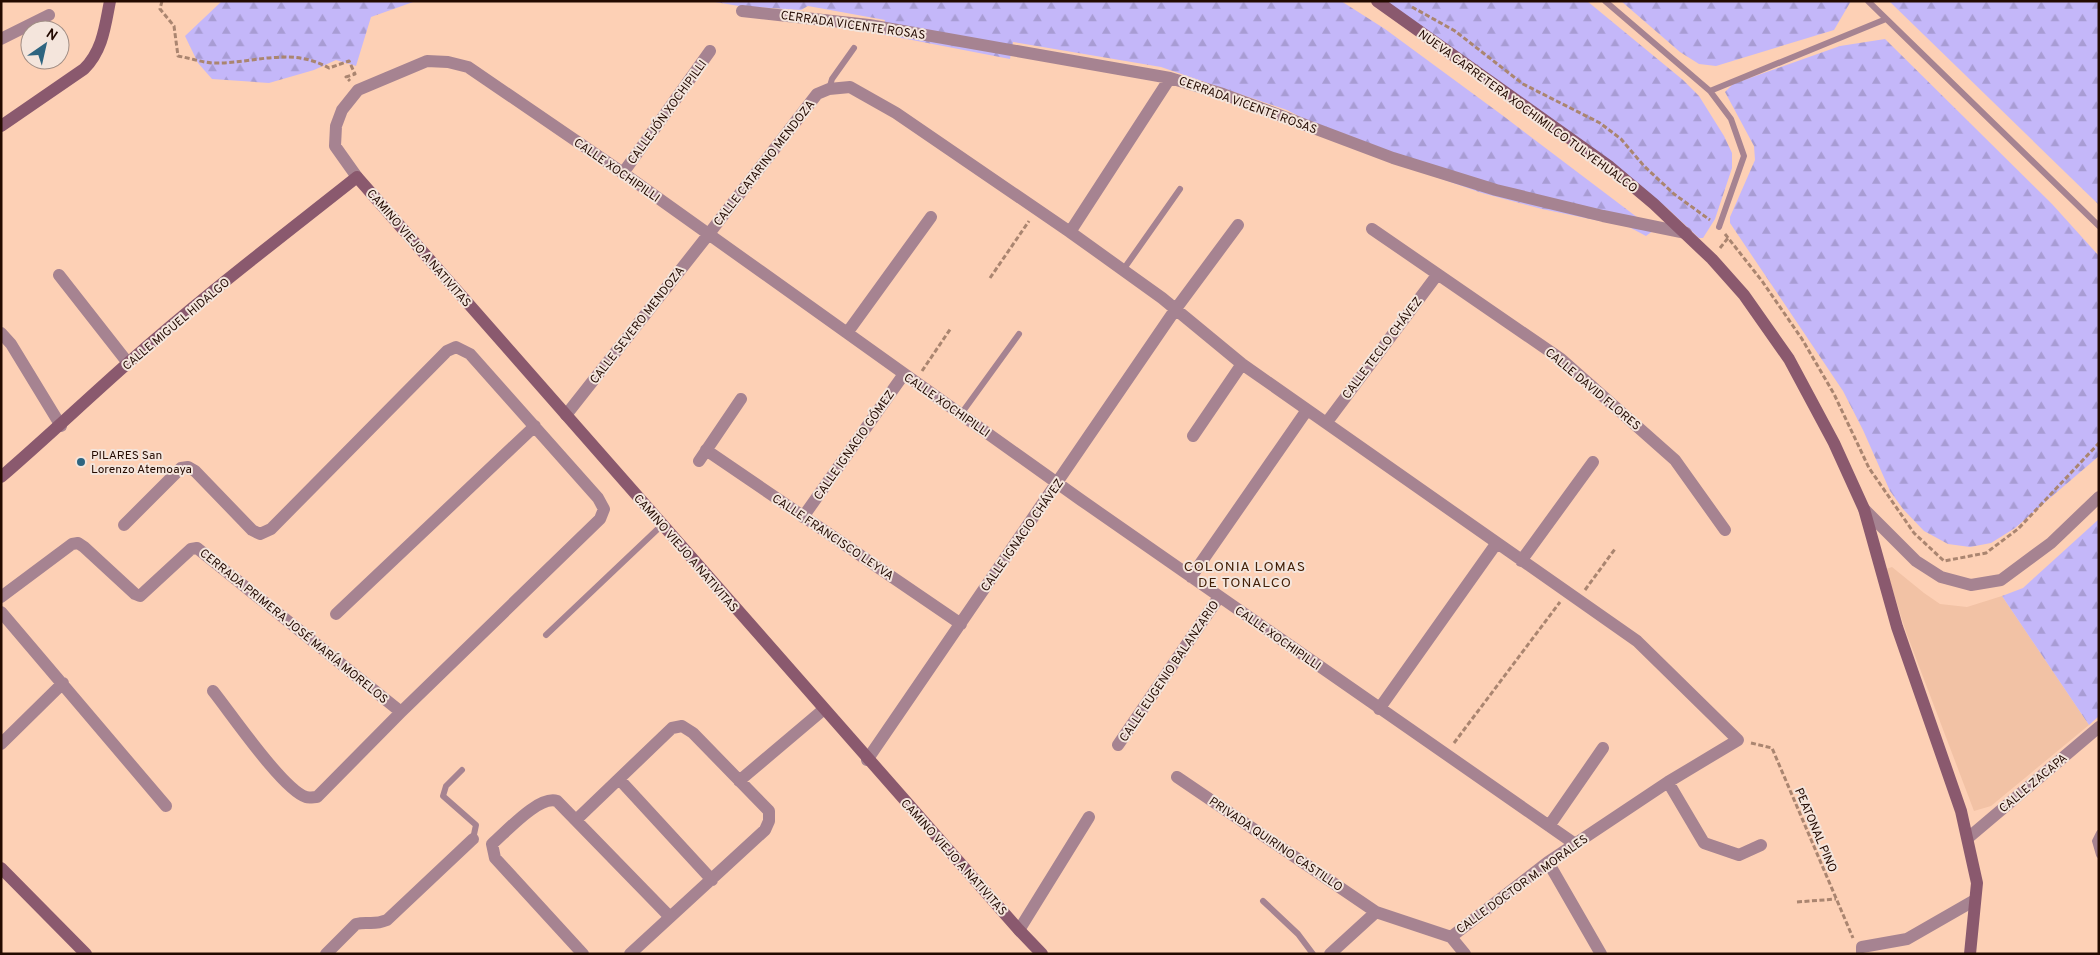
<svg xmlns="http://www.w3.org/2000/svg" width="2100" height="955" font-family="Overpass,sans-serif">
  <defs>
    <pattern id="forest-firs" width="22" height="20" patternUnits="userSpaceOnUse" patternTransform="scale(1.25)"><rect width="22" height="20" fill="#c4b7f9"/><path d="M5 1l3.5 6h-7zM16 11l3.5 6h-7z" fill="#a89cd4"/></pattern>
  </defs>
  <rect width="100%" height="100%" fill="#fdd0b5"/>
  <!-- built -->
  <path fill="#f2c2a5" d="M1892 567 1924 593 1940 604 1967 607 2002 596 2089 725 1991 806 1974 811 1906 632 1886 569Z"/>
  <!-- forest -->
  <path fill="url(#forest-firs)" d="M222 1H416L371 17 356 66 336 60 314 70 269 83 212 79 198 63 185 36Z
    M709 1H1341L1385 29 1502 115 1654 230 1646 236 1629 227 1542 209 1482 193 1373 155 1287 110 1161 67 1013 42 1010 59 881 34 885 20 808 6 801 10 739 6Z
    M1385 1H1587L1683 80 1699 96 1724 136 1732 153V168L1715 219 1703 238H1699L1666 207Z
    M1621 1H1851L1834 30 1716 66 1699 64 1680 52Z
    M1889 1H2099V205Z
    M1885 39 2052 204 2099 256V456L2015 528 1991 543 1970 547 1948 544 1924 531 1903 509 1890 491 1863 430 1843 391 1730 223V217L1755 160 1754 146 1725 92 1733 84 1840 46Z
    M2099 519V716L2089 725 2002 596 2023 588Z"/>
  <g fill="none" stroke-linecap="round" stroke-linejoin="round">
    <!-- path -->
    <path stroke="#aa8570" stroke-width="3" stroke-dasharray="5 2.5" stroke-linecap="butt" d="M162 1 160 9 174 26 178 56C189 58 201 62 212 63 254 64 290 46 329 68L349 61 355 74 346 77 350 81
      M1412 7 1455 31 1523 84 1600 123 1621 139 1644 166 1674 194 1710 220
      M1725 234 1762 281 1802 339 1834 394 1869 468 1914 533 1944 561 1986 553 2018 529 2099 443
      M1720 248 1728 238
      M990 278 1029 221
      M922 371 951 328
      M1585 590 1615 549
      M1454 743 1560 602
      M1751 743 1772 748 1853 938
      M1797 902 1836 899"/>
    <!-- lane -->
    <path stroke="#a68391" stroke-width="6" d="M1605 1 1710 91 1731 119 1744 156 1719 227
      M1868 1 2099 226
      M829 89 832 79 854 48
      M1710 91 1886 19
      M1123 270 1180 189
      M961 414 1019 334
      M546 635 662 525
      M462 770 446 786 443 796 476 825 473 839
      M2099 833 2095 841 2099 855
      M1263 901 1298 934 1313 954"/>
    <!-- street -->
    <path stroke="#a68391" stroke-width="12" d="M742 11 869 25 1170 78 1223 94 1393 158 1496 190 1603 216 1686 233
      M1 39 49 15
      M623 173 710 51
      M357 177 335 146 336 126 342 110 358 90 427 61 448 62 468 67 623 173 1081 500 1575 844
      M1372 229 1561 359 1675 460 1725 530
      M1070 232 1170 78
      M59 275 128 363
      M1 333 11 344 61 426
      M847 333 931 217
      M566 415 708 235 817 94 829 89 850 87 896 113 1070 232 1162 298 1242 364 1637 641 1738 740 1668 782 1548 862 1451 937
      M1327 422 1437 275
      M1193 436 1242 364
      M706 450 961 624
      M699 461 741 399
      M1864 509 1916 561 1941 577 1971 585 2001 580 2051 543 2099 497
      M803 517 904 374
      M124 525 181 468 188 467 195 471 252 530 260 534 271 529 447 351 456 347 470 354 598 498 604 509 600 519 401 712 317 797C314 797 309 798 306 797 283 790 230 712 213 691
      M1521 561 1593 462
      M1191 577 1307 410
      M1 597 72 544 78 543 84 547 135 594 140 596 191 549 197 548 401 712
      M1 612 166 806
      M336 614 535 426
      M1379 709 1496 544
      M1 744 63 683
      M1118 745 1219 597
      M867 760 1175 310 1238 225
      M1177 777 1376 912
      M619 779 712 880
      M739 781 823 710
      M1668 782 1704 843 1739 855 1761 845
      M576 820 672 728 682 726 693 733 769 811V821L765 830 630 954
      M1549 826 1603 748
      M1968 838 2099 727
      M1548 862 1601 954
      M1019 930 1089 817
      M1451 937 1465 954
      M326 954 356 924C369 921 372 926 387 920L473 839
      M583 954 495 858 492 844C507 831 539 795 557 801L670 917
      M1330 954 1376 912 1451 937
      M1862 954V947L1907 939 1975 900"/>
    <!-- secondary -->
    <path stroke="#8a596e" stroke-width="12" d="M1377 1 1610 167 1654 204 1712 259 1744 295 1789 359 1834 443 1864 509 1897 627 1961 811 1977 883 1970 954
      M1 126 84 69C103 50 105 26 110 1
      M1 477C44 440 85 401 128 363 201 298 280 238 357 177L1019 930 1042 954
      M1 868 86 954"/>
  </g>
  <!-- markers -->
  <circle fill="#2e6580" stroke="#f4e5dc" stroke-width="2" cx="81" cy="462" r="5"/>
  <g text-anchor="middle" stroke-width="4" stroke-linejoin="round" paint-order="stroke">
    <!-- street labels -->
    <g font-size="12" fill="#230a00" stroke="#f4e5dc">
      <text transform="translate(853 25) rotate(8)" y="4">CERRADA VICENTE ROSAS</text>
      <text transform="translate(1248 105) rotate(20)" y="4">CERRADA VICENTE ROSAS</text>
      <text transform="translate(1528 111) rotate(36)" y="4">NUEVA CARRETERA XOCHIMILCO TULYEHUALCO</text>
      <text transform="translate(667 112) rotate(-54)" y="4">CALLEJÓN XOCHIPILLI</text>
      <text transform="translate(764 163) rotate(-52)" y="4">CALLE CATARINO MENDOZA</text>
      <text transform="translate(617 170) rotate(35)" y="4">CALLE XOCHIPILLI</text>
      <text transform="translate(419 248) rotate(49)" y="4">CAMINO VIEJO A NATIVITAS</text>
      <text transform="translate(176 324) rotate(-40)" y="4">CALLE MIGUEL HIDALGO</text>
      <text transform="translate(637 325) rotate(-52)" y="4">CALLE SEVERO MENDOZA</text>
      <text transform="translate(1382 348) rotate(-53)" y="4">CALLE TECLO CHÁVEZ</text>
      <text transform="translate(1593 389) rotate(40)" y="4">CALLE DAVID FLORES</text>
      <text transform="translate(947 405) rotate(35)" y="4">CALLE XOCHIPILLI</text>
      <text transform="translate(854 445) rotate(-55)" y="4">CALLE IGNACIO GÓMEZ</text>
      <text transform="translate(1022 535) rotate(-55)" y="4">CALLE IGNACIO CHÁVEZ</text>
      <text transform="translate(833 537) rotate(34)" y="4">CALLE FRANCISCO LEYVA</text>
      <text transform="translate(686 553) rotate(49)" y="4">CAMINO VIEJO A NATIVITAS</text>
      <text transform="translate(294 626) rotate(39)" y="4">CERRADA PRIMERA JOSÉ MARÍA MORELOS</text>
      <text transform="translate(1278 638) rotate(35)" y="4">CALLE XOCHIPILLI</text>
      <text transform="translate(1169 671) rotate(-56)" y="4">CALLE EUGENIO BALANZARIO</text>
      <text transform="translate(2033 783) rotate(-40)" y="4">CALLE ZACAPA</text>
      <text transform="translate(1816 830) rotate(67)" y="4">PEATONAL PINO</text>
      <text transform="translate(1276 844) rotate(34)" y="4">PRIVADA QUIRINO CASTILLO</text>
      <text transform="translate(954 857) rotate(48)" y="4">CAMINO VIEJO A NATIVITAS</text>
      <text transform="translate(1522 884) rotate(-36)" y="4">CALLE DOCTOR M. MORALES</text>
    </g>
    <!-- poi labels -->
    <g font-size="12" fill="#230a00" stroke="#f4e5dc" text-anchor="start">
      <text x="91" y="459">PILARES San<tspan x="91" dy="14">Lorenzo Atemoaya</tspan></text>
    </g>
    <!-- neighbourhood labels -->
    <g font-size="14" letter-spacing="1" fill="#422008" stroke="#f4e5dc">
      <text x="1245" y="571">COLONIA LOMAS<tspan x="1245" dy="16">DE TONALCO</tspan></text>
    </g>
  </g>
  <!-- border -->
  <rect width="2100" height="955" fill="none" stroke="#230a00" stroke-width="5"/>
  <!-- north arrow -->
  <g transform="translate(45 45) rotate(34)"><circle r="24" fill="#f4e5dc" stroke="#a08d84"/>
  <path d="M0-4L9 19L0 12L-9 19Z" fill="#2e6580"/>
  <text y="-8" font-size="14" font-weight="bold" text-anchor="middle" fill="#230a00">N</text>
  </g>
</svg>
